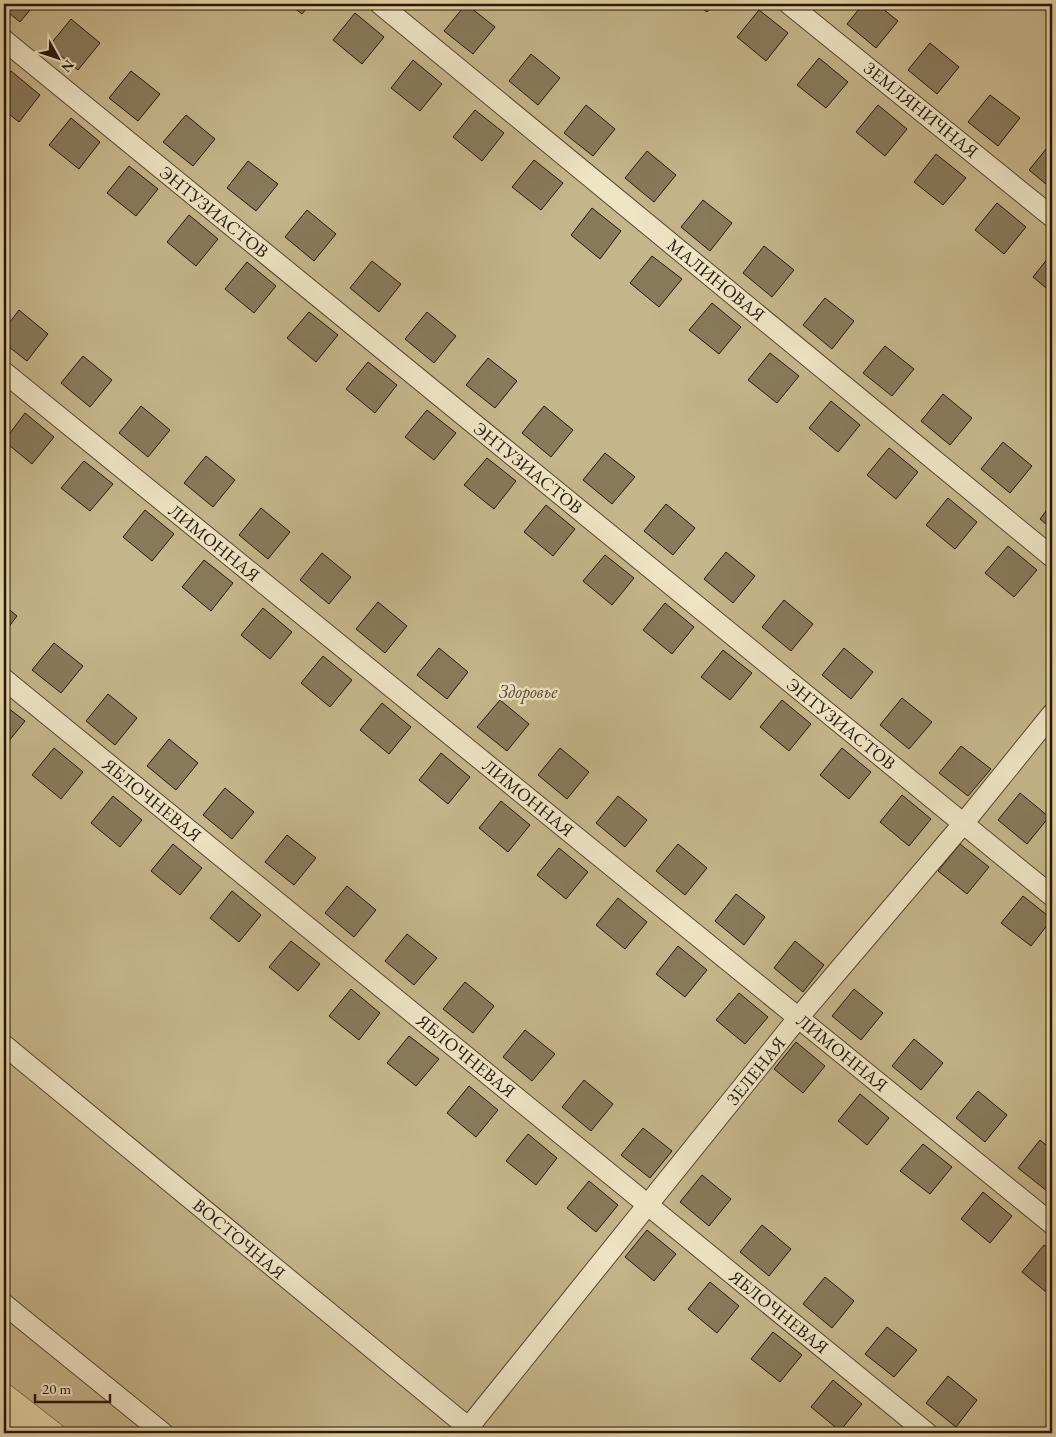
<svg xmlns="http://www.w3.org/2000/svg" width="1056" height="1437" font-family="'EB Garamond',serif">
  <rect width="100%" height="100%" fill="#e6d5a4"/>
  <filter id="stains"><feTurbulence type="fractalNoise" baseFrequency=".004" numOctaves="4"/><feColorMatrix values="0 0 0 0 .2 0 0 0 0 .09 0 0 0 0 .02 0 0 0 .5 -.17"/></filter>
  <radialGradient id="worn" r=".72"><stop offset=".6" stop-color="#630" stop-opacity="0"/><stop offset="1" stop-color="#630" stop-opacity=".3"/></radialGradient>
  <!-- green -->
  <path fill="#c5b58a" stroke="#75664b" d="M4 4H1052V1433H72L4 1380Z"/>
  <!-- building -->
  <path fill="#897a5b" stroke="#25170c" d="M4 4H35L20 22 4 9Z
    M289 4H310L302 14Z
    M466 4 495 27 473 54 444 31Z
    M696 4H714L707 12Z
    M863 4H877L898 21 876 48 847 24Z
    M759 10 788 33 766 61 737 37Z
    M355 13 384 37 362 64 333 40Z
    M71 19 100 43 78 70 49 46Z
    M930 43 959 67 937 94 908 70Z
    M531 54 560 78 538 105 509 81Z
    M819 58 848 82 826 108 797 85Z
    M413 60 442 84 420 111 391 88Z
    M11 71 40 95 19 122 4 110V81Z
    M131 71 160 94 138 121 109 98Z
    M990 95 1020 118 998 146 968 122Z
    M586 105 615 129 593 156 564 133Z
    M878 105 907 129 885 156 856 132Z
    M475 110 504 133 482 161 453 137Z
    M186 115 215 139 193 166 163 142Z
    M71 118 100 142 79 169 49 145Z
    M1051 143 1052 144V189L1029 170Z
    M647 151 676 175 654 202 625 178Z
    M936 154 966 178 943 205 914 182Z
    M534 160 563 183 541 210 512 187Z
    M248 161 278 184 256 211 227 188Z
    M129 166 158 189 136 216 107 193Z
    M703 200 732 223 710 251 681 227Z
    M997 203 1026 227 1004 254 975 230Z
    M592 208 621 231 600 259 571 235Z
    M307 210 336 234 314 261 285 237Z
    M189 215 218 239 196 266 167 242Z
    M764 246 794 270 772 297 743 273Z
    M1052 253V293L1033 277Z
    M652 256 682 279 659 307 630 283Z
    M372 261 401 284 379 312 350 288Z
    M247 262 276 286 254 313 225 289Z
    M825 298 854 321 832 349 803 325Z
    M712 303 741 327 719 354 689 330Z
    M19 310 48 334 27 361 4 343V330Z
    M309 312 338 335 316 362 287 338Z
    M427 312 456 336 434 363 405 339Z
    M885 346 914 369 892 396 863 373Z
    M770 353 799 376 777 403 748 380Z
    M83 356 112 380 90 407 61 383Z
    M488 358 517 381 495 408 466 385Z
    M368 362 397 385 375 413 346 389Z
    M943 394 972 418 950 445 921 421Z
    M831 401 860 425 838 452 809 428Z
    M141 406 170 430 148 457 119 433Z
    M544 406 573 430 551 457 522 433Z
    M427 410 456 433 434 460 405 437Z
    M25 413 54 437 32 464 4 441Z
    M1003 442 1032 466 1010 493 981 469Z
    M889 448 918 472 896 499 867 475Z
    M605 453 635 477 612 504 583 480Z
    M206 456 235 480 213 507 184 483Z
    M487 458 516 481 494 509 464 485Z
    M84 461 113 484 90 511 61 488Z
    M948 498 977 522 955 549 926 525Z
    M1052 503V529L1040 519Z
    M666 504 695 528 673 555 644 531Z
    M546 505 575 529 553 556 524 532Z
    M261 508 290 532 268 559 239 535Z
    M145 510 174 534 152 561 123 537Z
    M1008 546 1037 570 1014 597 985 573Z
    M726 552 755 576 733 603 704 579Z
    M322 553 351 577 329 604 300 580Z
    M605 555 634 578 612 605 583 581Z
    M204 560 233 583 211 611 182 587Z
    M784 600 813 624 791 651 762 627Z
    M378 602 407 626 385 653 356 629Z
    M665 603 694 627 672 654 643 630Z
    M4 605 17 616 4 633Z
    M263 608 292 632 270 659 241 635Z
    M54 643 83 666 61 693 32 670Z
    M439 648 468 672 447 699 417 675Z
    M844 648 873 672 851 699 822 675Z
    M723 650 752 673 730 700 701 677Z
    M323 656 352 680 330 707 301 683Z
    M108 694 137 718 115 745 86 721Z
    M902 698 932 722 909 749 880 725Z
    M500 700 529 724 507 751 477 727Z
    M782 700 811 724 789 751 760 727Z
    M382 703 411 727 389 754 360 730Z
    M4 705 25 721 4 747Z
    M169 739 198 763 176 790 147 766Z
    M961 746 991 769 968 796 939 773Z
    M54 748 83 772 61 799 32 775Z
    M560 748 589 772 567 799 538 775Z
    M842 748 871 772 849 799 820 775Z
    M441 753 470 777 448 804 419 780Z
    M225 788 254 812 232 839 203 815Z
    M1020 793 1049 817 1027 844 998 820Z
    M902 795 931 819 909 846 880 822Z
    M113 796 142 820 120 847 91 823Z
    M618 796 647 820 625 847 596 823Z
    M501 801 530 825 508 852 479 828Z
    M287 835 316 858 294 885 265 862Z
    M173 844 202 868 180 895 151 871Z
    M678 844 707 868 685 895 656 871Z
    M960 844 989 867 967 894 938 871Z
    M559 848 588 872 566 899 537 875Z
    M347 886 376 910 354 937 325 913Z
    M232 891 261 915 239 942 210 918Z
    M736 894 765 917 744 945 715 921Z
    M1023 896 1052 919 1031 946 1001 923Z
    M618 898 647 922 625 949 596 925Z
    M407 934 437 958 414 985 385 961Z
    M291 941 320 964 298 991 269 967Z
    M795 941 824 965 803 992 774 968Z
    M678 946 707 970 685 997 656 974Z
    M465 982 494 1006 473 1033 443 1009Z
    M351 989 380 1013 359 1040 329 1016Z
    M854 989 883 1013 861 1040 832 1016Z
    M739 993 768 1017 745 1044 716 1020Z
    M525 1030 555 1054 532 1081 503 1057Z
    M409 1036 439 1059 416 1086 387 1063Z
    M914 1039 943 1063 921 1090 892 1066Z
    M796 1042 825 1066 803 1093 774 1069Z
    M584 1080 613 1104 591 1131 562 1107Z
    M469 1086 498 1110 476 1137 447 1113Z
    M978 1091 1007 1115 985 1142 956 1118Z
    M860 1094 889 1118 867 1145 838 1121Z
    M643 1128 672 1151 650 1178 621 1155Z
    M528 1134 557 1158 536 1185 506 1161Z
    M1040 1140 1052 1150V1185L1047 1191 1018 1168Z
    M923 1144 952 1167 930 1194 900 1171Z
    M702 1175 731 1199 709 1226 680 1202Z
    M589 1181 618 1205 596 1232 567 1208Z
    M983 1192 1012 1216 990 1243 961 1219Z
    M762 1225 791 1249 769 1276 740 1252Z
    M647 1230 676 1254 654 1281 625 1257Z
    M1044 1245 1052 1251 1051 1296 1022 1272Z
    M825 1277 854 1301 832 1328 803 1304Z
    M710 1282 739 1306 717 1333 688 1309Z
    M887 1327 917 1350 894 1377 865 1354Z
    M773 1332 802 1355 780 1382 751 1359Z
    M948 1376 977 1400 956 1427 926 1403Z
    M833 1380 862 1404 840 1431 811 1407Z"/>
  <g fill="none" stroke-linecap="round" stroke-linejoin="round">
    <!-- street casing -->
    <g stroke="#554632" stroke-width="22">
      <path id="street" d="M380 4 1052 557
        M789 4 1052 217
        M4 40 1052 896
        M4 372 1052 1224
        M4 679 927 1433
        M4 1045 475 1433
        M4 1304 163 1433
        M464 1433 798 1018 963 824 1052 714"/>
    </g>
    <!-- street -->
    <use href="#street" stroke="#efe4c4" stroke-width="20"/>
  </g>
  <g text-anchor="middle" stroke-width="5" stroke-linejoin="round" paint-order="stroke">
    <!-- street labels -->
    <g font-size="18" fill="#25170c" stroke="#efe4c4">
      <text transform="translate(921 110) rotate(39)" y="6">ЗЕМЛЯНИЧНАЯ</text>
      <text transform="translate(214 212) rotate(39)" y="6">ЭНТУЗИАСТОВ</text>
      <text transform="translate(716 280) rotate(39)" y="6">МАЛИНОВАЯ</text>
      <text transform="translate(528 468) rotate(39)" y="6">ЭНТУЗИАСТОВ</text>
      <text transform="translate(214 543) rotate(39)" y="6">ЛИМОННАЯ</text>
      <text transform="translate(841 724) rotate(39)" y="6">ЭНТУЗИАСТОВ</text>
      <text transform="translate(528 798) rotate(39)" y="6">ЛИМОННАЯ</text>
      <text transform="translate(152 800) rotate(39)" y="6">ЯБЛОЧНЕВАЯ</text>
      <text transform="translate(842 1053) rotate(39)" y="6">ЛИМОННАЯ</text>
      <text transform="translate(466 1056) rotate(39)" y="6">ЯБЛОЧНЕВАЯ</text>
      <text transform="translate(756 1071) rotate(-51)" y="6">ЗЕЛЕНАЯ</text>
      <text transform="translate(239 1239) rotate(40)" y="6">ВОСТОЧНАЯ</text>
      <text transform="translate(779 1312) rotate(39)" y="6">ЯБЛОЧНЕВАЯ</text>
    </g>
    <!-- park labels -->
    <g font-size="18" font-style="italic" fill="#554632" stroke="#efe4c4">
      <text x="528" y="698">Здоровье</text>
    </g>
  </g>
  <!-- margin -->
  <rect width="1056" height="1437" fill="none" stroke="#e6d5a4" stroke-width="20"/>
  <rect x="5" y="5" width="1046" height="1427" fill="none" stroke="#25170c" stroke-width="2.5"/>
  <rect x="10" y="10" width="1036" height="1417" fill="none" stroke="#25170c"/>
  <!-- north arrow -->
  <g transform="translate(58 58) rotate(130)" stroke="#efe4c4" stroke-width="4" paint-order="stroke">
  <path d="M0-4L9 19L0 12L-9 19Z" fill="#25170c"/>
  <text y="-8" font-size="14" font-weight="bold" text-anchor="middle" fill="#25170c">N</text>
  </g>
  <!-- scale -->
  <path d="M35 1394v8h75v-8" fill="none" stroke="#25170c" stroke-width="2.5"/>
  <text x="42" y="1394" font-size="15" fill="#25170c" stroke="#efe4c4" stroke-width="4" paint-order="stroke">20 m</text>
  <rect width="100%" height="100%" filter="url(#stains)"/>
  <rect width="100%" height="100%" fill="url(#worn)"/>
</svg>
